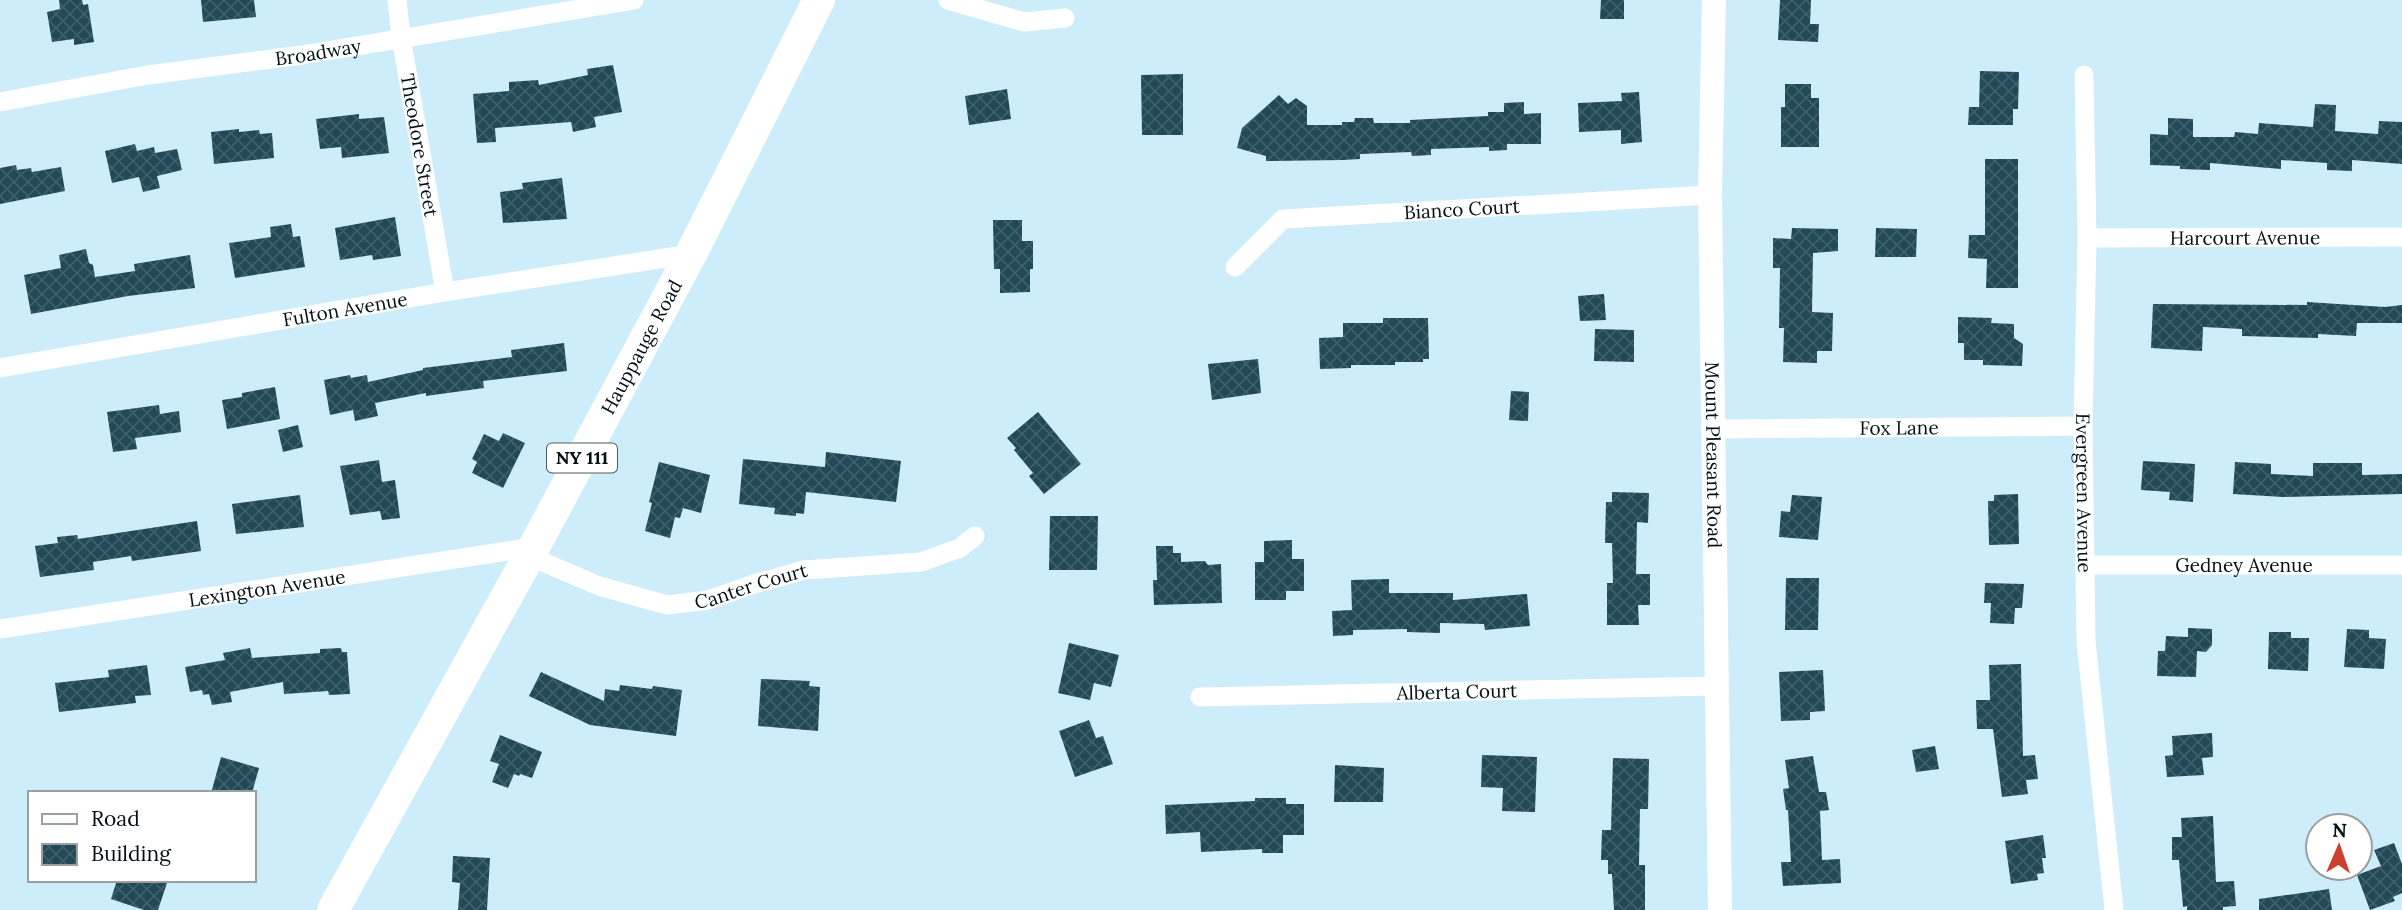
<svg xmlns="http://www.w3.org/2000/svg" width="2402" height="910" font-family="Lora,serif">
  <defs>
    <pattern id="building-cross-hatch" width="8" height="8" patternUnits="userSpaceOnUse" patternTransform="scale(1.75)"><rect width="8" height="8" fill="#224958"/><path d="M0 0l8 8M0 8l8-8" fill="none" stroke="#3f5f6b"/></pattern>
  </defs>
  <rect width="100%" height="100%" fill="#ceedfa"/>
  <!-- building -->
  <path fill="url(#building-cross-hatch)" d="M59 0H82L83 5 88 4 94 42 74 45V39L52 42 47 12 60 9Z
    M201 0H254L256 17 203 22Z
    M1601 0H1624V19H1600Z
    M1780 0H1811L1810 24H1819L1818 42 1778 40Z
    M613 65 622 112 594 117 596 127 573 132 571 122 495 128 496 142 477 143 473 94 509 91V82L538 80 539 85 588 75 587 69Z
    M1980 71 2019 72 2018 109H2013V125H1968L1969 107H1979Z
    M1183 74V135H1142L1141 75Z
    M1785 84H1811V98H1819V147H1781V107H1785Z
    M1007 89 1011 119 969 125 965 96Z
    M1639 92 1642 142 1621 144V130L1579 132 1578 103 1622 101 1621 93Z
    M1279 95 1288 104 1296 98 1307 106V125H1342V122H1354L1355 118H1373L1374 123H1410V120L1488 116V112H1504V103L1524 102V114L1541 113V144H1507V150L1489 151V147L1431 149V155L1412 156 1411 152 1360 154V159L1343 160 1266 161V156L1237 148 1242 128Z
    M2315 104 2336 105 2335 131 2378 134 2379 121 2402 122V164L2352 160V171L2327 170V163L2281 160V169L2210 163V170L2180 169V166L2150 165V134L2168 135V118L2193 119V137H2234L2235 132 2258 134 2259 123 2313 127Z
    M359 114V119L384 117 389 153 342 158 341 147 320 149 316 119Z
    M239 129V132L259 130 260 134 272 133 274 158 214 164 211 132Z
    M135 144 137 151 154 147 155 153 177 149 182 170 157 176 160 188 143 192 139 177 112 183 105 151Z
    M1985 159H2018V288H1986L1987 259 1968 258 1969 235H1985Z
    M16 165 17 170 31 168 32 172 61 167 65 191 0 204V168Z
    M562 178 567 219 503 223 500 192 523 189 522 183Z
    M395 217 401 256 373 260 372 255 340 260 335 228Z
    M993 220H1022V241H1033V269H1030V292L1000 293V269H994Z
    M291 224 293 237 300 236 305 267 235 278 229 243 271 237 270 227Z
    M1792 228 1838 229V251L1813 253 1812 312 1833 313 1832 351H1817V363L1783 362 1784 328H1779L1780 268H1773V238L1791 239Z
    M1876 228 1917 229 1916 257H1875Z
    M86 249 89 263 93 265 95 277 135 271 134 264 190 255 195 288 128 296 31 314 24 275 61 268 59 255Z
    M1604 294 1606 320 1580 321 1578 296Z
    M2307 302 2385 307 2402 305V323H2357L2356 336 2318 334V338L2242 336V329L2203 327 2202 351 2151 348 2153 304 2307 305Z
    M1958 317 1992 318 1991 323 2014 324V338L2023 344 2022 366 1983 365V360H1964V343H1958Z
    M1383 318H1428L1429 359H1423V362H1395V365H1351V368L1320 369 1319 338 1343 337V323H1383Z
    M1595 329 1634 330V362L1594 361Z
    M564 343 567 371 483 381 484 388 426 396V393L375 403 378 416 355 421 353 410 330 415 324 380 350 375 351 378 367 375 368 382 423 370V368L512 357 511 350Z
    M1258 359 1261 393 1212 400 1208 364Z
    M275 387 280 419 227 429 222 400 242 397V393Z
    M1511 391 1529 392 1528 421 1509 420Z
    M159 405 160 414 179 411 181 432 135 438 137 449 113 452 107 412Z
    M1038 412 1081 464 1044 494 1029 476 1033 473 1014 450 1016 448 1007 438Z
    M298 425 303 447 283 452 278 430Z
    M503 433 525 443 503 488 472 473 477 462 472 459 484 434 499 441Z
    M826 452 901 461 896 502 806 492 804 514 796 513V516L774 514 775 508 739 504 743 459 825 467Z
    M379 460 382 482 395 480 400 518 382 520 380 511 350 515 340 466Z
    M2143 461 2195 464 2193 502 2169 500 2170 492 2141 490Z
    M659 462 710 475 701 513 683 508 680 518 675 517 670 538 645 531 652 503 649 502Z
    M2235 462 2271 464V474L2313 476V463H2362V475L2402 474V494L2283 497 2233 494Z
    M1612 492 1649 493 1648 523 1637 522 1636 574H1650V605H1638L1639 625H1607V583H1613L1612 543H1605L1606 502H1612Z
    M2018 494 2019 544 1989 545 1988 501H1994V495Z
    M300 495 304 527 236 534 232 504Z
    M1792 495 1822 497 1818 540 1779 537 1781 511 1790 512Z
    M1050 516H1098L1097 570H1049Z
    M197 521 201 551 132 561 131 556 93 562 94 570 40 577 35 546 58 543 57 537 77 535 78 539Z
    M1292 540V559H1304V591H1286V600H1255V562H1264V541Z
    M1156 546H1173V553H1181V562L1205 561 1208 565 1221 564 1222 603 1154 605 1153 580H1157Z
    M1786 578H1819L1818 630H1785Z
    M1389 579V593H1453V600L1527 594 1530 626 1485 630 1484 624 1440 623V633L1407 632V629L1353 630V635L1333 636 1332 611 1352 610 1351 580Z
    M1985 583 2024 584 2022 608H2015L2014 624 1990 623 1991 603H1984Z
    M2188 628 2212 629V645L2206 652 2197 651 2196 677 2157 676 2158 651H2165L2166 636 2188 637Z
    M2347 629 2369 630V638L2386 639 2384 669 2344 667Z
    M2269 632H2291V638H2309L2308 671 2268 669Z
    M1069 643 1119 655 1111 687 1094 683 1090 700 1058 693Z
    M250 648 252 658 320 653V649L341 648 342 652H347L350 694 329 695 328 691 284 694 283 682 230 692 232 702 212 705 209 694 203 695 202 690 190 692 185 667 225 660 223 653Z
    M2021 664 2023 756 2035 755 2038 779 2026 780 2028 794 2002 797 1993 729H1977L1976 700H1990L1989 665Z
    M147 665 151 695 135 696 136 703 59 712 55 683 109 677 108 670Z
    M1823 670 1825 711 1810 712V720L1781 721 1779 672Z
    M541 672 604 701 605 689 619 691 620 685 652 689 653 686 682 690 676 736 590 725 529 696Z
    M761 679 810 681 809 686 820 687 818 731 758 726Z
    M1089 720 1096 738 1103 736 1113 764 1075 777 1059 731Z
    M2212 733 2213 757 2202 758 2204 775 2167 777 2165 756 2173 755 2172 736Z
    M500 735 542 752 532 778 520 774 519 776 514 774 508 788 492 782 499 764 490 761Z
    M1935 746 1939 769 1916 772 1912 750Z
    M1482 755 1537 757 1535 812 1502 811 1503 788 1481 787Z
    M1813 756 1819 792H1826L1829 810 1820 811 1822 860 1840 859 1841 883 1783 886 1781 862H1791L1788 810H1786L1783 789 1789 788 1785 760Z
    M221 757 259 768 252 793H211Z
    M1613 758 1649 759 1648 809H1640L1639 865H1645V910H1614L1612 874H1608V860H1601L1602 830H1611Z
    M1335 765 1384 768 1383 802H1334Z
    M1255 798H1286V804H1304V835H1283V853H1262V849L1201 852 1200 832 1166 834 1165 805 1255 801Z
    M2213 816 2216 882 2234 881 2236 906 2223 907V910H2187V906L2183 907 2179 860H2172V837H2182L2181 818Z
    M2043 835 2046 858H2042L2044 873 2037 874 2038 880 2011 884 2005 841Z
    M2394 843 2402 864V893L2393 897 2395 901 2370 910 2357 875 2381 866 2374 850Z
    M453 856 490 858 487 910H458L460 883 452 882Z
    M117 880H168L158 910H144L111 899Z
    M2329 889 2332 910H2259V899Z"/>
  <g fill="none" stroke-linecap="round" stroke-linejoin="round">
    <!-- minor -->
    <g stroke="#fff" stroke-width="19">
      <path id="s1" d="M397 0 401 37 445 292"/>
      <path d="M948 0 1024 22 1065 18"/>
      <path id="s2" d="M2084 75 2087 238 2083 426 2086 641 2114 910"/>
      <path id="s3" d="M0 102 148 75 302 55 634 0"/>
      <path id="s4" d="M2087 238 2402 237"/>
      <path id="s5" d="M1235 267 1283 219 1710 195"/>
      <path id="s6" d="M0 368 445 292 691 254"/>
      <path id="s7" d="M1713 429 2083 426"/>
      <path id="s8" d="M529 556 599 586 667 605 708 600 754 584 804 570 921 562 960 548 975 536"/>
      <path id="s9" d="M2086 565H2402"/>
      <path id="s10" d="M0 629 534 547"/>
      <path id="s11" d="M1200 697 1715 686"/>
    </g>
    <!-- tertiary -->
    <path stroke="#fff" stroke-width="24" id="s12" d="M1714 0 1710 195 1720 910"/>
    <!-- primary -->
    <path stroke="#fff" stroke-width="32" id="s13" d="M333 910 534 547 691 254 819 0"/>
  </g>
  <g text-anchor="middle" stroke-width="7" stroke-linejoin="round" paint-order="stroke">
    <!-- shield labels -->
    <rect fill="#fff" stroke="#4f585b" stroke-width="2" x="547" y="443.5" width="70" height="29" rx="5"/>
    <g font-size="18" font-weight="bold" fill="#031015">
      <text x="582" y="464">NY 111</text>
    </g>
    <!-- street labels -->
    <g font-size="19" fill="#031015" stroke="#fff">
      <text dy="7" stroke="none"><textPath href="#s3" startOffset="322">Broadway</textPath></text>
      <text dy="7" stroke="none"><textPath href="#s1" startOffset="147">Theodore Street</textPath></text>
      <text dy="7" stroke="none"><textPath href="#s5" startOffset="247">Bianco Court</textPath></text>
      <text dy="7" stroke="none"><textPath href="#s4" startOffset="158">Harcourt Avenue</textPath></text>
      <text dy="7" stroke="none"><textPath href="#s6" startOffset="350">Fulton Avenue</textPath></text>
      <text dy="7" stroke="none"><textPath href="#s13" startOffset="642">Hauppauge Road</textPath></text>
      <text dy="7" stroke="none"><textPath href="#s7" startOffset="186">Fox Lane</textPath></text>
      <text dy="7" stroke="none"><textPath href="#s12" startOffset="455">Mount Pleasant Road</textPath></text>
      <text dy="7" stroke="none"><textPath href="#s2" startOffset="418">Evergreen Avenue</textPath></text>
      <text dy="7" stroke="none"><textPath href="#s9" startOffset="158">Gedney Avenue</textPath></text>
      <text dy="7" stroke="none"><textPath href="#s8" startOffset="233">Canter Court</textPath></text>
      <text dy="7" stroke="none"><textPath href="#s10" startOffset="270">Lexington Avenue</textPath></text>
      <text dy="7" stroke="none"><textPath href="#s11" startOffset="257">Alberta Court</textPath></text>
    </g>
  </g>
  <!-- legend -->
  <rect x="28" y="791" width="228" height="91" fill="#ffffff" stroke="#9a9fa1" stroke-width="2"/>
  <rect x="42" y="814" width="35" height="10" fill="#ffffff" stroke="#9a9fa1" stroke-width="2"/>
  <text x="91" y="826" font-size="21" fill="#031015">Road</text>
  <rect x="42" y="844" width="35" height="21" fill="url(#building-cross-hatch)" stroke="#9a9fa1" stroke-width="2"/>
  <text x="91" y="861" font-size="21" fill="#031015">Building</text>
  <!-- north arrow -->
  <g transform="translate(2339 847) rotate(2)"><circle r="33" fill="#ffffff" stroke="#9a9fa1" stroke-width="2"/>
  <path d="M0-5L12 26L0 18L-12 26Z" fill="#cd402d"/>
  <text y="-10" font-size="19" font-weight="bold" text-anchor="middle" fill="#031015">N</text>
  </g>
</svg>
